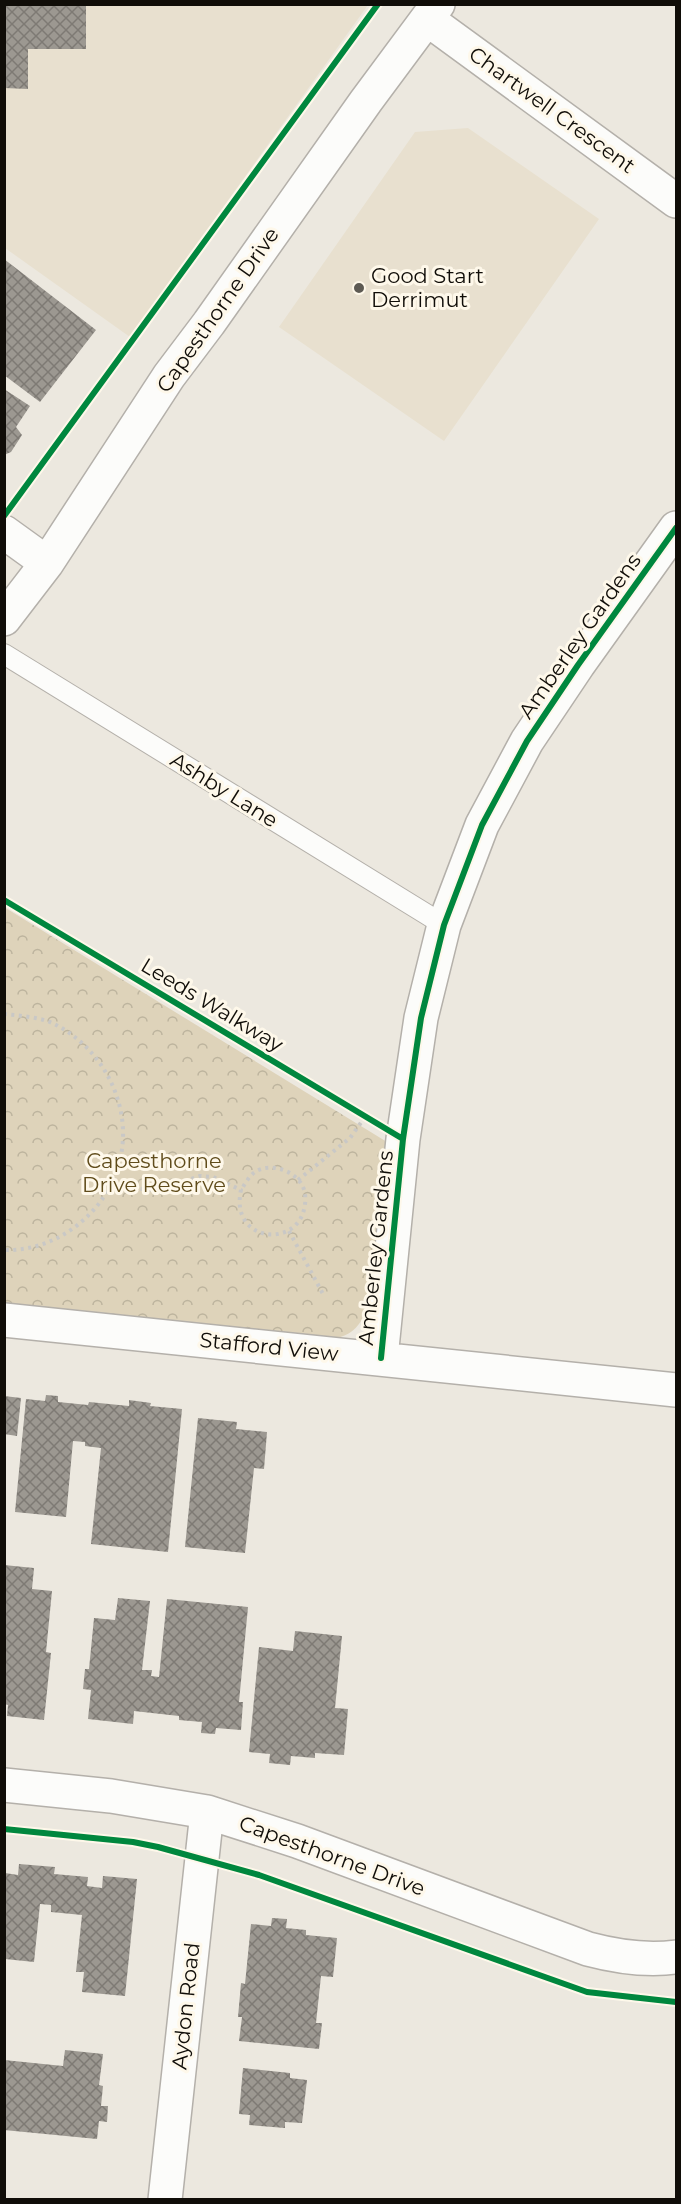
<svg xmlns="http://www.w3.org/2000/svg" width="681" height="2204" font-family="Montserrat,sans-serif">
  <defs>
    <pattern id="forest-crowns" width="20" height="18" patternUnits="userSpaceOnUse" patternTransform="scale(1.5)"><rect width="20" height="18" fill="#ded3ba"/><path d="M2 6a3 3 0 1 1 6 0M12 15a3 3 0 1 1 6 0" fill="none" stroke="#bdb49e"/></pattern>
    <pattern id="building-cross-hatch" width="8" height="8" patternUnits="userSpaceOnUse" patternTransform="scale(1.5)"><rect width="8" height="8" fill="#9c9891"/><path d="M0 0l8 8M0 8l8-8" fill="none" stroke="#7e7a74"/></pattern>
  </defs>
  <rect width="100%" height="100%" fill="#ece8df"/>
  <!-- built -->
  <path fill="#e8e0cf" d="M5 5H368L130 337 5 248Z
    M468 128 599 219 444 441 279 327 415 132Z"/>
  <!-- forest -->
  <path fill="url(#forest-crowns)" d="M4 907 387 1142 369 1305C357 1333 349 1337 320 1341L5 1305Z"/>
  <!-- building -->
  <path fill="url(#building-cross-hatch)" d="M4 5H86V49H28V89L4 88Z
    M4 259 96 330 40 402 4 375Z
    M4 389 30 406 16 427 22 435 11 452 4 455Z
    M46 1395 58 1396V1402L88 1405 89 1402 129 1406V1400L151 1403 150 1406 182 1409 168 1552 91 1544 101 1448 85 1446V1442L73 1441 66 1517 15 1512 26 1399 45 1401Z
    M4 1396 21 1398 17 1436 4 1434Z
    M198 1418 237 1422 236 1429 267 1432 264 1469 254 1468 245 1553 185 1547Z
    M4 1565 34 1568 32 1589 52 1591 46 1652 51 1653 44 1720 7 1716 8 1705 4 1704Z
    M118 1598 150 1601 142 1670H152L151 1676 159 1677 167 1599 248 1607 239 1702H243L241 1730 216 1728 215 1734 201 1733 202 1722 179 1720V1716L134 1711 133 1724 88 1719 91 1690 83 1689 85 1669H89L94 1618 115 1620Z
    M295 1631 342 1636 335 1708 348 1709 344 1755 315 1753V1758L291 1756 290 1765 269 1763 270 1754 249 1752 259 1647 293 1651Z
    M19 1864 55 1867 54 1874 88 1877 87 1886 102 1888 103 1876 137 1879 125 1996 82 1992 84 1972H76L82 1915 51 1912V1905L40 1904 34 1962 5 1959V1873L18 1875Z
    M272 1918 287 1919 286 1928 306 1930V1935L337 1938 333 1977 321 1976 316 2023H322L319 2049 239 2041 242 2017H238L241 1983 245 1984 251 1924 271 1926Z
    M65 2050 103 2054 99 2085 103 2086 101 2106H108L107 2122 99 2121 97 2139 4 2130V2060L63 2066Z
    M243 2068 290 2073V2078L307 2080 302 2123 285 2122V2128L249 2125 250 2115 239 2114Z"/>
  <g fill="none" stroke-linecap="round" stroke-linejoin="round">
    <!-- service casing -->
    <g stroke="#b4b0aa" stroke-width="22">
      <path id="service" d="M4 654 444 925"/>
    </g>
    <!-- minor casing -->
    <g stroke="#b4b0aa" stroke-width="36">
      <path id="minor" d="M427 19 676 201
        M4 532 47 563
        M4 619 47 563 169 376 209 323 366 101 438 4
        M4 1320 676 1390
        M381 1358 403 1139 421 1018 444 925 482 825 527 741 578 665 676 528
        M4 1785 111 1796 207 1812 297 1841 588 1949C618 1957 646 1961 676 1957
        M165 2200 207 1812"/>
    </g>
    <!-- path -->
    <path stroke="#c9c8c6" stroke-width="4" stroke-dasharray="3 4.5" stroke-linecap="butt" d="M4 1014C22 1016 43 1017 58 1026 101 1049 129 1100 122 1149 115 1205 62 1252 4 1250
      M298 1180 350 1138 365 1117
      M111 1184 148 1190 168 1187 200 1176 213 1177 241 1190C229 1243 300 1250 305 1204 306 1197 305 1188 300 1182 291 1169 268 1163 255 1172 249 1176 245 1184 241 1190
      M289 1231 323 1294"/>
    <!-- service -->
    <use href="#service" stroke="#fcfcfa" stroke-width="20"/>
    <!-- minor -->
    <use href="#minor" stroke="#fcfcfa" stroke-width="33"/>
    <!-- cycleway casing -->
    <g stroke="#fef8ea" stroke-width="10">
      <path id="cycleway" d="M4 516 378 4
        M4 900 403 1139
        M381 1358 403 1139 421 1018 444 925 482 825 527 741 578 665 676 528
        M4 1829 133 1842 158 1847 259 1875 587 1992 676 2002"/>
    </g>
    <!-- cycleway -->
    <use href="#cycleway" stroke="#00873e" stroke-width="6"/>
  </g>
  <!-- markers -->
  <circle fill="#5d5a53" stroke="#fef8ea" stroke-width="2" cx="359" cy="288" r="6"/>
  <g text-anchor="middle" stroke-width="6" stroke-linejoin="round" paint-order="stroke">
    <!-- street labels -->
    <g font-size="21" fill="#100d08" stroke="#fef8ea">
      <text transform="translate(552 110) rotate(36)" y="7">Chartwell Crescent</text>
      <text transform="translate(218 310) rotate(-55)" y="7">Capesthorne Drive</text>
      <text transform="translate(580 636) rotate(-55)" y="7">Amberley Gardens</text>
      <text transform="translate(224 790) rotate(32)" y="7">Ashby Lane</text>
      <text transform="translate(212 1005) rotate(31)" y="7">Leeds Walkway</text>
      <text transform="translate(376 1248) rotate(-84)" y="7">Amberley Gardens</text>
      <text transform="translate(269 1347) rotate(6)" y="7">Stafford View</text>
      <text transform="translate(332 1856) rotate(20)" y="7">Capesthorne Drive</text>
      <text transform="translate(186 2006) rotate(-84)" y="7">Aydon Road</text>
    </g>
    <!-- poi labels -->
    <g font-size="21" fill="#100d08" stroke="#fef8ea" text-anchor="start">
      <text x="371" y="283">Good Start<tspan x="371" dy="24">Derrimut</tspan></text>
    </g>
    <!-- park labels -->
    <g font-size="21" fill="#604c1b" stroke="#fef8ea">
      <text x="154" y="1168">Capesthorne<tspan x="154" dy="24">Drive Reserve</tspan></text>
    </g>
  </g>
  <!-- border -->
  <rect width="681" height="2204" fill="none" stroke="#100d08" stroke-width="12"/>
</svg>
